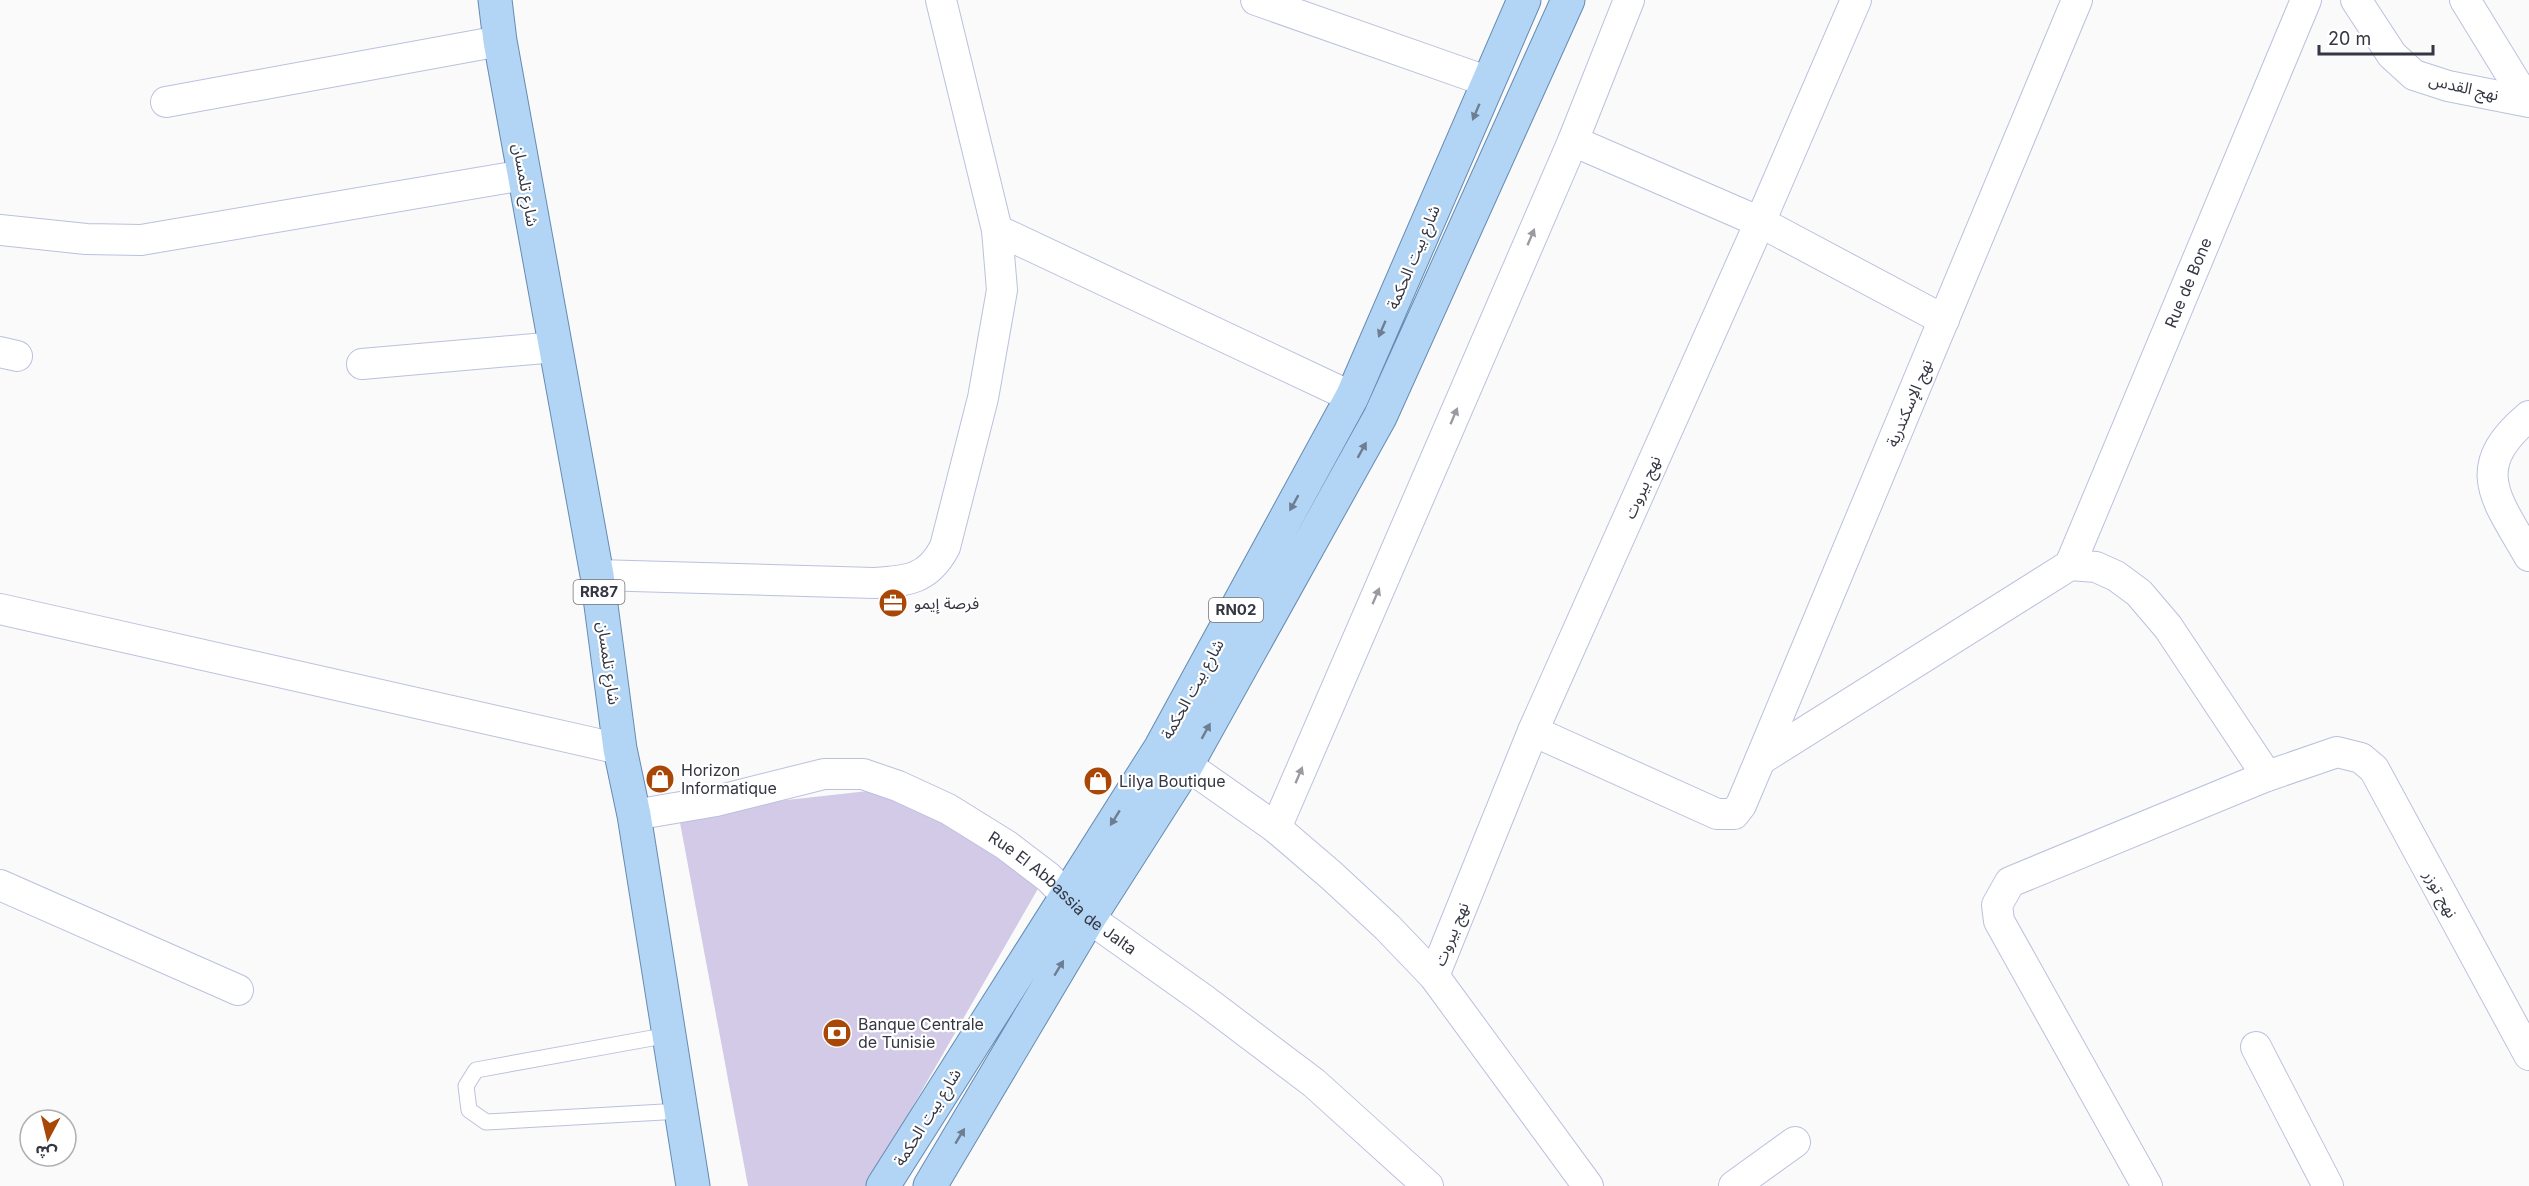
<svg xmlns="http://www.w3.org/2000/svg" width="2529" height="1186" font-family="Inter,'Noto Sans Arabic',sans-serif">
  <rect width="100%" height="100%" fill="#fafafa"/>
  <!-- building -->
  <path fill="#d3cae7" d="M886 789 1043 880 867 1186H748L678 812Z"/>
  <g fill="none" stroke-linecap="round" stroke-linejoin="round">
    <!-- lane casing -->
    <g stroke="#bac1dd" stroke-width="17">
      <path id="lane" d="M669 1035 476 1070 466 1086 469 1110 486 1122 681 1111"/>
    </g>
    <!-- street casing -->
    <g stroke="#bac1dd" stroke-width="32">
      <g id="street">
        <path d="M1256 0 1489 82"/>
        <path d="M2356 0 2392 55 2414 75 2448 86 2529 102"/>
        <path d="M2465 0 2527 101"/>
        <path d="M166 102 500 41"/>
        <path d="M1573 141 1760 222 1944 320"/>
        <path d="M0 230 86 239 141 240 524 175"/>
        <path d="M997 230 1352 397"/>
        <path d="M0 352 17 356"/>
        <path d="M362 364 556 347"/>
        <path d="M2529 416C2467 468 2496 498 2529 556"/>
        <path id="s1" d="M2070 565 2306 0"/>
        <path d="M597 575 874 583C907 581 928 580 945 547L983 398 1002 290 997 230 941 0"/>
        <path d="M0 609 620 749"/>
        <path d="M1533 731 1717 814H1734L1741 805 1760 760 2077 0"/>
        <path d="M1168 752 1276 828 1332 876 1387 927 1434 976 1588 1186"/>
        <path d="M1760 760 2070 565 2096 567 2116 576 2139 593 2168 627 2267 776"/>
        <path id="s2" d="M634 815 716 801 824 774H863L898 786 948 809 1006 845 1048 877 1089 918 1203 999 1314 1083 1428 1186"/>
        <path d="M1276 828 1573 141 1629 0"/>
        <path d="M0 885 238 990"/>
        <path d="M1434 976 1533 731 1760 222 1856 0"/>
        <path d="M2256 1047 2328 1186"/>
        <path d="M1734 1186 1795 1142"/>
        <path d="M2147 1186 1999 921 1997 905 2010 882 2267 776 2337 752 2361 758 2374 769 2529 1055"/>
      </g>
    </g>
    <!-- primary casing -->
    <g stroke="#658bb2" stroke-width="35">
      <path id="primary" d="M495 0 500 41 597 575 620 749 634 815 693 1186
        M883 1186 1161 747 1352 397 1524 0
        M930 1186 1089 918 1186 766 1380 417 1568 0"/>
    </g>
    <!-- lane -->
    <use href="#lane" stroke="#fff" stroke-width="15"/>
    <!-- street -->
    <use href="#street" stroke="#fff" stroke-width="30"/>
    <!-- primary -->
    <use href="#primary" stroke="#b3d5f5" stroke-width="33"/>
  </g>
  <!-- one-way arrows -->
  <defs><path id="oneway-solid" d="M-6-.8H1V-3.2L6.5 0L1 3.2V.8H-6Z" transform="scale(1.5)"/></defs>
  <g fill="#6d7e93">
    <use href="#oneway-solid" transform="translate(1476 112) rotate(113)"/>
    <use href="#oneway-solid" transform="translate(1382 329) rotate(113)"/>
    <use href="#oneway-solid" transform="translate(1362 450) rotate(-61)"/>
    <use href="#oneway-solid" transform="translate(1294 503) rotate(119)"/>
    <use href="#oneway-solid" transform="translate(1206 731) rotate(-61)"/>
    <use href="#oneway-solid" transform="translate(1115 818) rotate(122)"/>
    <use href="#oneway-solid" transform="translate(1059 968) rotate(-59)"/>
    <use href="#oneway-solid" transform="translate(960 1136) rotate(-59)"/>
  </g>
  <g fill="#9a9aa0">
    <use href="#oneway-solid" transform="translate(1531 237) rotate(-67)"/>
    <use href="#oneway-solid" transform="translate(1454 416) rotate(-67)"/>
    <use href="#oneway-solid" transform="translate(1376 596) rotate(-67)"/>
    <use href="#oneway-solid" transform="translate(1299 775) rotate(-67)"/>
  </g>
  <!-- icons -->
  <defs>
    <g id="office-disc" transform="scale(1.5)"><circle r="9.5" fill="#a94707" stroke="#fff"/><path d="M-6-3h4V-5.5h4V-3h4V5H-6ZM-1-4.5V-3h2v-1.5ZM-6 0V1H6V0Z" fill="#fff"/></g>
    <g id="shop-disc" transform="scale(1.5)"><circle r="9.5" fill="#a94707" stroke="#fff"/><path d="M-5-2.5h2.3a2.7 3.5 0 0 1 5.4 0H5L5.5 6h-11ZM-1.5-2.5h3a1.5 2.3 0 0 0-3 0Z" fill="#fff"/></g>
    <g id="bank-disc" transform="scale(1.5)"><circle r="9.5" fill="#a94707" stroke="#fff"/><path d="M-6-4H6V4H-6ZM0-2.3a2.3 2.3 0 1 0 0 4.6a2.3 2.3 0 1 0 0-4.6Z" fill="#fff"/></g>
  </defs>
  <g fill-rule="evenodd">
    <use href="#office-disc" x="893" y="603"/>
    <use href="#shop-disc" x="660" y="779"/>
    <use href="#shop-disc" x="1098" y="781"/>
    <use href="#bank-disc" x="837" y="1033"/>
  </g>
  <g text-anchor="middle" stroke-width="4.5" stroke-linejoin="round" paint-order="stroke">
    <!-- shield labels -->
    <g fill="#fff" stroke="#71727b" stroke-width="1.5">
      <rect x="573.5" y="580" width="51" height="24" rx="4.5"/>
      <rect x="1209" y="598" width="54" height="24" rx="4.5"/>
    </g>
    <g font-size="15" font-weight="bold" fill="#343642">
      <text x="599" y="597">RR87</text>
      <text x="1236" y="615">RN02</text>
    </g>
    <!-- street labels -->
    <g font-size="16" fill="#343642" stroke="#fff">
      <text transform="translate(2464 87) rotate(13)" y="6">نهج القدس</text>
      <text transform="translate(526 185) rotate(80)" y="6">شارع تلمسان</text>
      <text transform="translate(1413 257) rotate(-67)" y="6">شارع بيت الحكمة</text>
      <text dy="6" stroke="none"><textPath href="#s1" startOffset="306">Rue de Bone</textPath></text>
      <text transform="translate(1909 403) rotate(-67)" y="6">نهج الإسكندرية</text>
      <text transform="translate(1642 487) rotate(-66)" y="6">نهج بيروت</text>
      <text transform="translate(609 663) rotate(82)" y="6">شارع تلمسان</text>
      <text transform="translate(1192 689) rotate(-61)" y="6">شارع بيت الحكمة</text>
      <text dy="6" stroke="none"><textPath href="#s2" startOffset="468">Rue El Abbassia de Jalta</textPath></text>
      <text transform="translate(2441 894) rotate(61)" y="6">نهج توزر</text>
      <text transform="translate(1451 934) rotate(-68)" y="6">نهج بيروت</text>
      <text transform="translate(927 1117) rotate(-58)" y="6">شارع بيت الحكمة</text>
    </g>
    <!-- poi labels -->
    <g font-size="16" fill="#343642" stroke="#fff" text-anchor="start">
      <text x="914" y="609">فرصة إيمو</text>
      <text x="681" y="776">Horizon<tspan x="681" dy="18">Informatique</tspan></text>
      <text x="1119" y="787">Lilya Boutique</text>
      <text x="858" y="1030">Banque Centrale<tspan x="858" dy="18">de Tunisie</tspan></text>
    </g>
  </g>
  <!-- north arrow -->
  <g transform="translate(48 1138) rotate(187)"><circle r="28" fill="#ffffff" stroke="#aeafb3" stroke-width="1.5"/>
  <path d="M0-4.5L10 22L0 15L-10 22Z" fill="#a94707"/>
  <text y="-9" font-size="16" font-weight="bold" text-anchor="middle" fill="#343642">ش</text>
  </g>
  <!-- scale -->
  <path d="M2319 45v9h114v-9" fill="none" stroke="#343642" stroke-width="3"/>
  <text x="2328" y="45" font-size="18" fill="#343642" stroke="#ffffff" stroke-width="4.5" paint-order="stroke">20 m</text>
</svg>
